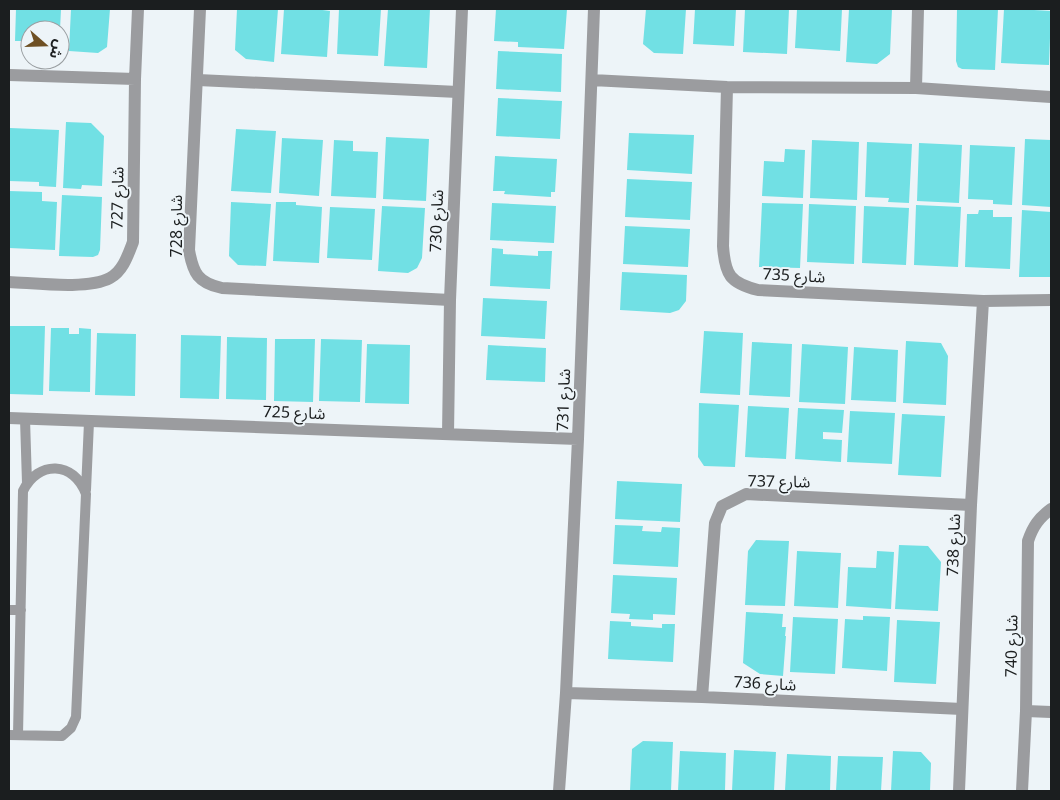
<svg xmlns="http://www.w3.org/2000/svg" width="1060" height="800" font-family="'Noto Sans','Noto Sans Arabic',sans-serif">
  <rect width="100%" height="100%" fill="#edf4f8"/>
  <!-- building -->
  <path fill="#71e0e4" d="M16 9H61L60 30H30V41H15Z
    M71 9H110L107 47 98 53 69 51Z
    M237 9H278L274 62 246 59 235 50Z
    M284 9H315L330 11 327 57 281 54Z
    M339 9H381L378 56 337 54Z
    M388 9H430L427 68 384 66Z
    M496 9H567L564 49 518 47V42L494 41Z
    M646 9H686L683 54 654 53 643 44Z
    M695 9H736L734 46 693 44Z
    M745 9H789L787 54 743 52Z
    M797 9H842L840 51 795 48Z
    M849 9H892L890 54 877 64 846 62Z
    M957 9H998L995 70 962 69 958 67 956 61Z
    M1004 9H1034V10L1051 11 1049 65 1001 63Z
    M498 51 562 54 561 92 496 89Z
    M498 98 562 101 560 139 496 136Z
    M66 122 91 123 104 136 102 186 82 185 81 189 63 188Z
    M10 128 59 130 56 187 39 186V182L9 181Z
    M236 129 276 131 271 193 231 191Z
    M629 133 694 135 692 174 627 170Z
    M386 137 429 139 426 201 383 199Z
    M282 138 323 140 319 196 279 193Z
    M1025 139 1051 140V207L1022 205Z
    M334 140 353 141V151L378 152 376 198 331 196Z
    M812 140 859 142 857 200 810 198Z
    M867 142 912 144 909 203 888 202 889 198 865 197Z
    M919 143 962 145 959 203 917 201Z
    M970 145 1015 147 1012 205 993 204V200L968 199Z
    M785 149 805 150 803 198 762 196 764 161 784 162Z
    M495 156 557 159 555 192H551V197L504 194 505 191H493Z
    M627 179 692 182 690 220 625 217Z
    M9 191 42 192V201L57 202 55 250 9 248Z
    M62 195 102 197 100 250 98 255 93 257 59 256Z
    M231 202 271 204 266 266 238 265 229 256Z
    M276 202H296V205L322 207 319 263 273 261Z
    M492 203 556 206 554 243 490 240Z
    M762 203 803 204 800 268 759 267Z
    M809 204 856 206 854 264 807 262Z
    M916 205 961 207 958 267 914 265Z
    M382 206 425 208 422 258 417 268 408 273 378 271Z
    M864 206 909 208 906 265 862 263Z
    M330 207 375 209 372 260 327 258Z
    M979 210H993V217H1012L1010 269 965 267 967 214H978Z
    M1022 210 1051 212V277H1019Z
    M625 226 690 229 688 267 623 264Z
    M492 248 503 249V254L538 256V251H552L550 289 490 286Z
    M622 272 687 275 686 301 679 310 670 313 620 310Z
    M483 298 547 301 545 339 481 336Z
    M9 326H45L43 395 9 394Z
    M51 328H69V334H79V328L91 329 90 392 49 391Z
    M704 331 743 333 740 395 700 393Z
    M97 333 136 334 135 396 95 395Z
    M181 335 221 336 219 399 180 398Z
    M227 337 267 338 266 400 226 399Z
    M275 339H315L313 402 274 401Z
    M321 339 362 340 360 402 319 401Z
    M906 341 941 343 948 356 946 405 903 403Z
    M752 342 792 344 790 397 749 395Z
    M367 344 410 345 409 404 365 403Z
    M802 344 848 347 845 404 799 402Z
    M488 345 546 348 545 382 486 380Z
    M854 347 898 350 896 402 851 400Z
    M699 403 739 405 735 467 704 466 698 457Z
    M748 406 789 408 786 459 745 457Z
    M798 408 844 410 842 433 823 432V439L842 440 841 462 795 459Z
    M850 411 895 413 892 464 847 462Z
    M902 414 945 416 941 477 898 475Z
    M617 481 682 484 680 522 615 519Z
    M615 525 643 526 642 531 661 532 662 527 680 528 678 567 613 564Z
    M756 540 789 541 785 606 745 605 748 551Z
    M899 545 928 546 941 562 938 611 895 609Z
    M797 551 841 553 838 608 794 606Z
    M877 551 894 552 891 609 846 606 848 567 876 568Z
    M613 575 677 578 675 615 653 614V620L629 619 630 614 611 613Z
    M746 612 783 614 782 627H786L785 636H786L783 676 760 674 743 663Z
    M863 616 890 617 887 671 842 668 845 619 863 620Z
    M793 617 838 619 835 674 790 672Z
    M897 620 940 622 936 684 894 682Z
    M610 621 631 622V626L662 628V624H675L673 662 608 659Z
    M643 741 673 742 671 791H630L632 749Z
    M734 750 776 752 774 791H732Z
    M680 751 726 753 725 791H678Z
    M893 751 921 752 931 763 930 791H891Z
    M787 754 831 756 830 791H785Z
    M838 756 883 757 881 791H836Z"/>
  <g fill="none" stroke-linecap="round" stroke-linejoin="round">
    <!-- lane -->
    <path stroke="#9b9c9f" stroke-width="10" d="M25 419 27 483
      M86 490 89 422
      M9 610H21
      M9 735 62 736 71 728 76 717 86 494C74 461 38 460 23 491L18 735"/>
    <!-- street -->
    <path stroke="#9b9c9f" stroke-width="12" d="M200 9 189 250C193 273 198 283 222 288L450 300
      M9 75 135 79
      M198 80 458 92
      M592 80 727 87 916 88 1051 97
      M727 87 723 246C725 275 730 283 758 290L983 301 1051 300
      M916 88 918 9
      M9 282C35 283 88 290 110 278 123 271 128 255 133 242L135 79 138 9
      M9 418 578 439
      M448 434 450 300 462 9
      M566 693 702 697 962 709
      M702 697 715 523 722 506 746 494 971 505
      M1026 711 1051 712
      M559 791 566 693 578 439 594 9
      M959 791 971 505 983 301
      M1022 791 1026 711 1028 541C1033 526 1039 518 1051 509"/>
  </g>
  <g text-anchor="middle" stroke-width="4" stroke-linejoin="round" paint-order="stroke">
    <!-- street labels -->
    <g font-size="16" fill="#1b1e1f" stroke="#edf4f8">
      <text transform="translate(117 198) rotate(-89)" y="6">شارع 727</text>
      <text transform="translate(436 221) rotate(-88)" y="6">شارع 730</text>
      <text transform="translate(176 226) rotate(-90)" y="6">شارع 728</text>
      <text transform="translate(794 275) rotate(3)" y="6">شارع 735</text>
      <text transform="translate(563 400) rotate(-88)" y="6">شارع 731</text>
      <text transform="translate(294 412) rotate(2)" y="6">شارع 725</text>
      <text transform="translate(779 481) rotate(1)" y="6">شارع 737</text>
      <text transform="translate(953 545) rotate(-88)" y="6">شارع 738</text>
      <text transform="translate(1011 646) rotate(-89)" y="6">شارع 740</text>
      <text transform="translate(765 683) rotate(3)" y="6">شارع 736</text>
    </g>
  </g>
  <!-- border -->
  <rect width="1060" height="800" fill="none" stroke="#1b1e1f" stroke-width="20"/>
  <!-- north arrow -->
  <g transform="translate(45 45) rotate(110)"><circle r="24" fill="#edf4f8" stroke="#999ea1"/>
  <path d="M0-4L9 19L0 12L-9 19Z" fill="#6e5024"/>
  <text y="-8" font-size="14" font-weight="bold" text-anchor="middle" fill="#1b1e1f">ش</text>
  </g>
</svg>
